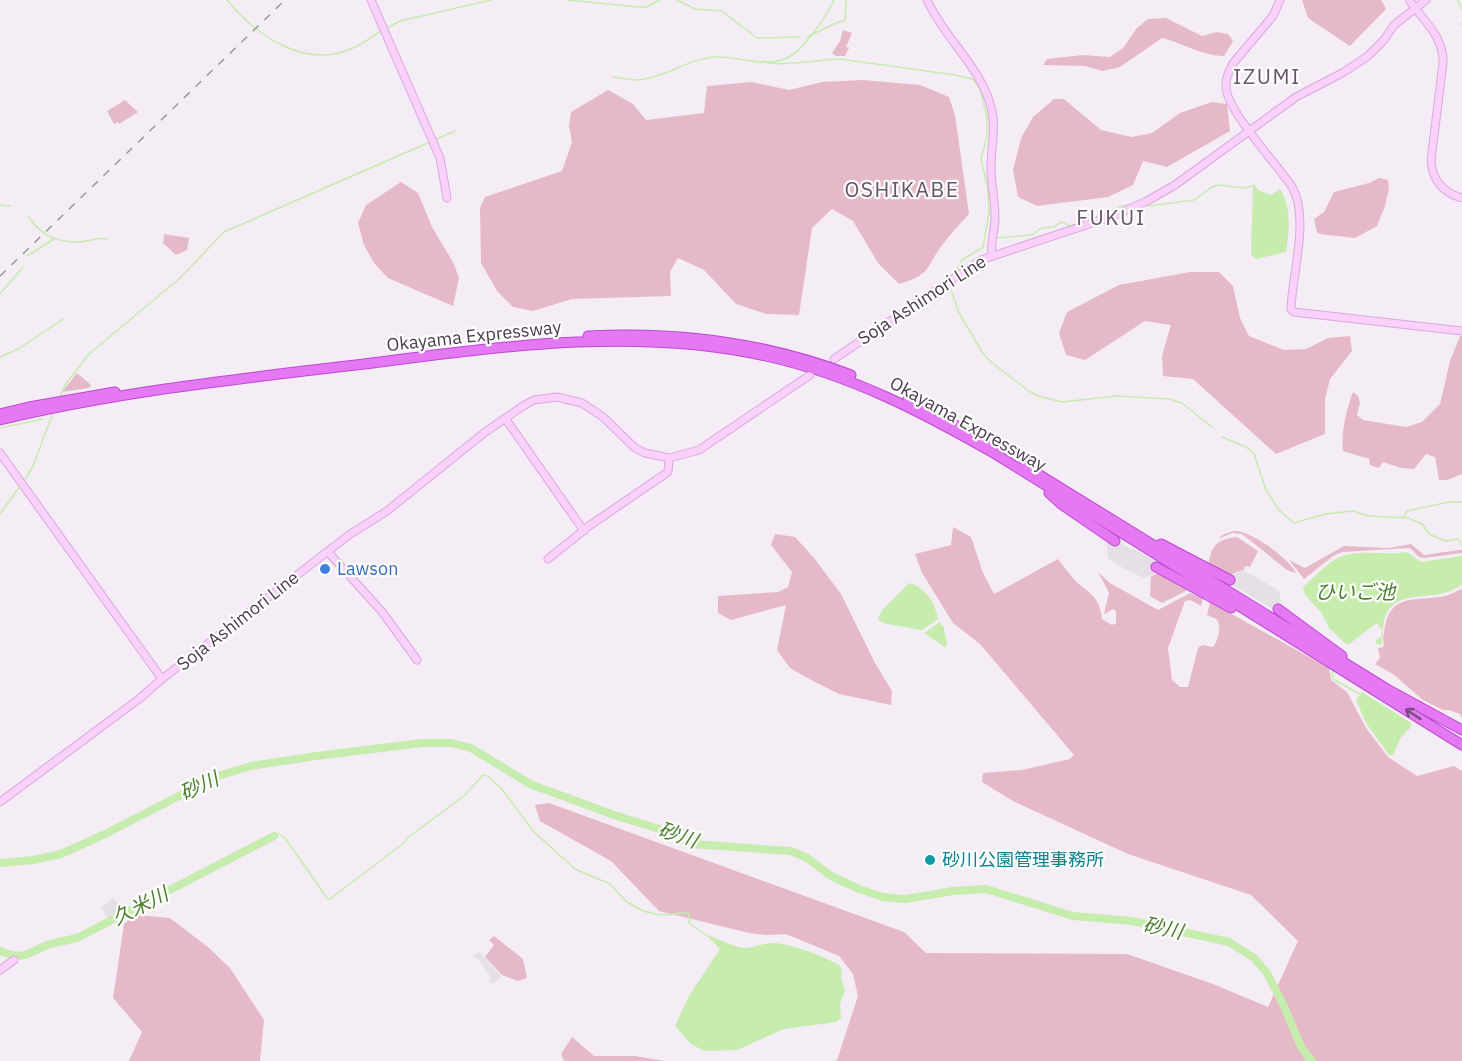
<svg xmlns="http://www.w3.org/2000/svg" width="1462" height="1061" font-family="'IBM Plex Sans','Noto Sans JP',sans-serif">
  <rect width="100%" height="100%" fill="#f4edf5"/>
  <!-- green -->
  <path fill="#e6b9c8" d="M1302 0H1381L1386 9 1350 46 1308 18Z
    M1166 18 1202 36 1216 32 1228 34 1233 41 1224 56C1199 55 1186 44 1162 38L1120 67 1102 71 1085 66 1043 65 1047 59 1083 55 1110 57 1123 48 1137 28 1148 19Z
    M843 30 852 33 846 47 849 48 845 56H836L832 53 840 41Z
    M863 80 920 85 949 97 955 115 969 214C960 224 951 233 943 244 925 267 933 274 899 284L878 263 853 221 832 209 812 228 799 315 766 314 736 304 704 270 678 258 670 272 671 296 572 299 533 311 513 307 497 291 481 263 480 208 485 197 562 171 572 142 569 126 571 112 608 90 633 104 646 120 704 113 707 86 751 82 789 90 822 82Z
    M1054 99H1064L1101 130 1132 137 1152 133 1180 113 1212 102 1227 104 1230 131 1167 167 1143 161 1133 185 1108 197 1037 206 1018 197 1013 170 1021 138 1033 117Z
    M125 100 138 112 119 124 118 122 114 124 107 111Z
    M1379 178 1388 180 1389 189 1385 206 1377 226 1355 238 1319 234 1317 232 1314 219 1324 212 1334 192 1369 183Z
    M401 182 418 193 432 227 454 264 459 278 453 306 388 278 374 263 364 245 358 223 366 205Z
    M164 234 189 238 187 250 176 255 163 243Z
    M1190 272H1219L1233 286 1240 318 1249 336 1284 350 1306 349 1328 338 1350 336 1352 351 1330 379 1325 399V434L1276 454 1193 379 1163 376 1162 356 1171 325 1145 321 1085 360 1066 355 1059 333 1067 312 1119 285Z
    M1460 336H1462V474L1447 480H1439L1435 457 1426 454 1414 469 1401 468 1383 462 1379 468 1370 465 1369 458H1366L1343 451C1341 431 1346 411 1353 392L1358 396 1360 403 1357 415 1363 420 1406 427 1422 422 1440 404 1450 361Z
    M77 373 91 385 89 388 62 392Z
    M953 527 971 537 983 573 994 594 1058 559C1065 568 1072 578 1080 585 1094 596 1100 600 1102 619L1112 625 1116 623V611L1113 609 1104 614 1109 593 1098 572 1110 583 1158 610 1190 593 1203 598 1201 606 1190 600 1185 601 1168 648 1172 680 1180 687H1188L1198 648 1202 645 1213 647C1218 641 1222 626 1217 620 1216 618 1209 616 1207 615L1210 602 1329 668 1331 680 1347 692 1366 728 1388 757 1417 776 1454 766 1462 771V1061H834L837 1060 858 996 853 974 839 956 786 934 766 935 749 933 659 911 611 861 540 821 535 805 549 803 904 932 926 953 1127 954 1213 984 1268 1007 1298 941 1251 895 1128 854 1013 801 982 782 983 773 1022 770 1070 759 1074 755 980 644 953 623 922 573 915 554 951 545Z
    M1234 531C1250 530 1289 558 1296 573L1287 570 1242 534 1232 533 1218 539 1224 534Z
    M775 534 795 537 814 558 841 594 875 663 892 691 891 705 839 694 813 681 790 668 777 650 786 605 731 620 718 613V596L778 592 788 587 792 572 771 545Z
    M1237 537 1258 551 1250 567 1245 566 1244 570 1229 575 1209 565C1210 546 1218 539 1237 537Z
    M1411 544 1424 555 1459 550H1462V553L1424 558 1419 557 1410 548 1342 552 1333 556 1304 579 1289 560 1305 568 1344 546 1389 548Z
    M1159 573 1187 589 1186 591 1162 603 1150 596 1151 576Z
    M1462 589V718L1460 714 1449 710H1443L1423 700 1393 674 1375 664 1380 658 1378 648 1383 647 1384 644C1382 638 1384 633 1385 626 1392 592 1418 602 1445 596 1450 595 1457 591 1462 589Z
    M135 915 170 918 208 947 230 968 264 1020 260 1061H129L142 1032 113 998 124 924Z
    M494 936 523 959 527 978 518 981 502 975 485 957 494 945 489 940Z
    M572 1037 594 1056H635L665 1061H564L561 1054Z"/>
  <!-- parking -->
  <path fill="#e4e0e5" d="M1106 534 1125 546 1138 551 1164 566 1158 572 1144 578 1126 570 1108 558Z
    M1243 570 1278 590 1280 593 1282 615 1226 581 1229 575Z
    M114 897 122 913 109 920 101 907Z
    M479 952 502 977 493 984 488 981 491 977 476 957 472 956Z"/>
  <!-- water -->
  <path fill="#c6ecae" d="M1253 183 1258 190 1271 195 1280 189C1292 208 1289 231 1286 252L1256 259 1251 254Z
    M1407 552 1421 562 1462 556V584C1437 606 1392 583 1384 622 1383 630 1381 638 1382 645L1377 644 1375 641 1381 637 1382 630 1377 623 1349 644H1346L1329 628 1321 612 1305 595 1303 587C1314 578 1324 566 1336 559 1356 548 1385 556 1407 552Z
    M909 583C926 587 935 603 938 619L922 630 887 624 879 621 878 618 883 609Z
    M940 622 944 628 947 645 945 647 924 633Z
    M1362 692 1411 723 1410 728 1401 737 1393 755H1389L1366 723 1356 700Z
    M710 936C719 939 736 948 745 948 754 948 763 943 772 943 789 943 824 956 839 965L842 969 841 978 845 990 840 1004 841 1018 836 1022 829 1023 784 1029 737 1050 704 1051 691 1044 675 1026 689 996 720 949 708 937Z"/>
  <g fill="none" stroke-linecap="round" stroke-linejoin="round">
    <!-- stream -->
    <path stroke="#c6ecae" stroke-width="1.5" d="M227 0C255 34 302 68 348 50 360 46 370 38 381 31
      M568 0 638 7H646L660 0
      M677 0 695 9 722 11 757 38 800 37
      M1458 0 1462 10
      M1462 22V25
      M385 29 400 21 491 0
      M807 37 834 24 845 20 846 0
      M763 61C774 68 823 59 840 59L955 75 973 79 980 89 987 117V136L981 159 988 190 989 213 983 247 962 260 957 270
      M613 77C620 78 629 80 636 80 664 79 688 58 716 57 738 56 767 69 789 57 805 48 826 17 834 0
      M434 140 455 131
      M0 205 10 206
      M1148 206 1194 200 1212 187 1219 185 1244 188 1253 186
      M28 216C41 235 54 242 78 242 88 242 96 237 107 239
      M996 238 1032 235 1041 228 1053 227 1062 222 1070 226 1114 211 1118 207 1129 205
      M27 256 54 239
      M950 286 958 311 982 352 992 363 1029 391 1038 396 1062 402 1117 396 1169 399 1182 403 1212 427
      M0 294 23 267
      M0 357 18 349 63 319
      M59 398 65 385 89 354 180 278 224 232 430 142
      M0 428 43 419
      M1222 437 1246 447 1254 454 1266 490 1279 510 1294 523 1325 514 1353 511 1369 516 1408 518 1422 524 1429 534 1445 541 1458 539 1462 546
      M26 478 33 466 53 413
      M0 514 20 486
      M1404 516 1407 511 1449 502H1462
      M1333 670 1332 673 1333 679 1361 695
      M274 836 279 834 285 838 327 898 330 899 405 842 407 838 464 796 483 775 488 776 501 788 534 832 575 869 610 884 627 902 643 911 660 915 688 913 690 924 709 937"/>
    <!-- river -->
    <path stroke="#c6ecae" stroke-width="8" d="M0 863 33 860 61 854 103 835 218 776 251 766 316 756 422 743H452L471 748 530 784 614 815 675 834 692 844 791 851 807 858 831 876 859 889 883 897 905 899 953 891 986 889 1073 916 1132 921 1229 942 1254 958 1267 973 1283 1004 1302 1049 1312 1061
      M0 951C25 962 28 952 50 944 60 941 69 941 79 937L274 836"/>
    <!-- secondary casing -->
    <g stroke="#daa9dd" stroke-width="9">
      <path id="secondary" d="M371 0 440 158 447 198
        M927 0C944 38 981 67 991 107 997 128 990 150 991 172 992 187 995 202 995 218 995 230 990 242 992 255
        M1280 0 1273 16 1234 62C1229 70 1225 79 1226 88 1228 112 1277 164 1292 187 1310 217 1292 275 1291 309L1294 312 1462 331
        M1409 0C1423 20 1444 37 1443 63L1431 160C1432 180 1443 193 1462 198
        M834 359 981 260 1113 216 1147 201 1175 185 1296 97 1344 72 1368 56 1384 40 1394 25 1426 0
        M505 418 584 531
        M0 453 162 679
        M328 552 383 613 417 660
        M548 559 589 526 668 472 669 458
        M0 802 139 699 162 679 288 582 349 535 387 511 484 433 523 406 534 400 557 397 582 403 603 417 635 448 645 453 669 458 699 450 810 375
        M0 970 14 960"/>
    </g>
    <!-- highway casing -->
    <g stroke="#bd48d3" stroke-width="11">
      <path id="highway" d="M588 336C678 331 767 343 851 375
        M908 399 993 446
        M0 414 29 407 115 392
        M0 420C116 392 237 379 356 365 491 348 631 326 766 356 851 375 922 412 997 455L1462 745
        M1025 466 1387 689 1462 730
        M1049 493 1061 504 1115 541
        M1161 544 1230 580
        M1156 567 1231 608
        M1278 609 1342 656"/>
    </g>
    <!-- secondary -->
    <use href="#secondary" stroke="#fad1fb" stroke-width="7"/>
    <!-- highway -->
    <use href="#highway" stroke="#e579f4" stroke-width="9"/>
    <!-- rail -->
    <path stroke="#9a9a9a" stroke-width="1.5" stroke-dasharray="8 8" stroke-linecap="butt" d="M0 276 285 0"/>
  </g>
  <!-- one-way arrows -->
  <defs><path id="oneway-shaft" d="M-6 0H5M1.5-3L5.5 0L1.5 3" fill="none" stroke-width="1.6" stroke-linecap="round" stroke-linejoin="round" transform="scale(1.5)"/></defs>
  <use stroke="#764d7d" href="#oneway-shaft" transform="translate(1413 714) rotate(-147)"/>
  <!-- markers -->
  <circle fill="#3f7fe0" stroke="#fff" stroke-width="2" cx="325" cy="569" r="6"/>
  <circle fill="#0f9aa8" stroke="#fff" stroke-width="2" cx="930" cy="860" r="6"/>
  <g text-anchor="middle" stroke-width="4.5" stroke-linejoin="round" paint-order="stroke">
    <!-- street labels -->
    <g font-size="18" fill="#473a4a" stroke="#fff">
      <text transform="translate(922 300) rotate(-33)" y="6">Soja Ashimori Line</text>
      <text transform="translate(474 336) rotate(-6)" y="6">Okayama Expressway</text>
      <text transform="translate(968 424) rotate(29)" y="6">Okayama Expressway</text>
      <text transform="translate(238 621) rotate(-38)" y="6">Soja Ashimori Line</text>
    </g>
    <!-- shop labels -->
    <g font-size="18" fill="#366cbe" stroke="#fff" text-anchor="start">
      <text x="337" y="575">Lawson</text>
    </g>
    <!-- culture labels -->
    <g font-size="18" fill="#0d838f" stroke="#fff" text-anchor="start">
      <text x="942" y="866">砂川公園管理事務所</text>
    </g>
    <!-- water labels -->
    <g font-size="20" font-style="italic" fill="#4c802e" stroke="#fff">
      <text x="1355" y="599">ひいご池</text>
      <text transform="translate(199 786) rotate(-25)" y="7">砂川</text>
      <text transform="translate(678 835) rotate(19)" y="7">砂川</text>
      <text transform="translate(140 906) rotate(-27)" y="7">久米川</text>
      <text transform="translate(1163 928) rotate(12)" y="7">砂川</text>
    </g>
    <!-- quarter labels -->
    <g font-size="21" letter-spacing="1.5" fill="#67526c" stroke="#fff">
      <text x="1267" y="84">IZUMI</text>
      <text x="902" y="197">OSHIKABE</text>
      <text x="1111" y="225">FUKUI</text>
    </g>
  </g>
</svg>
